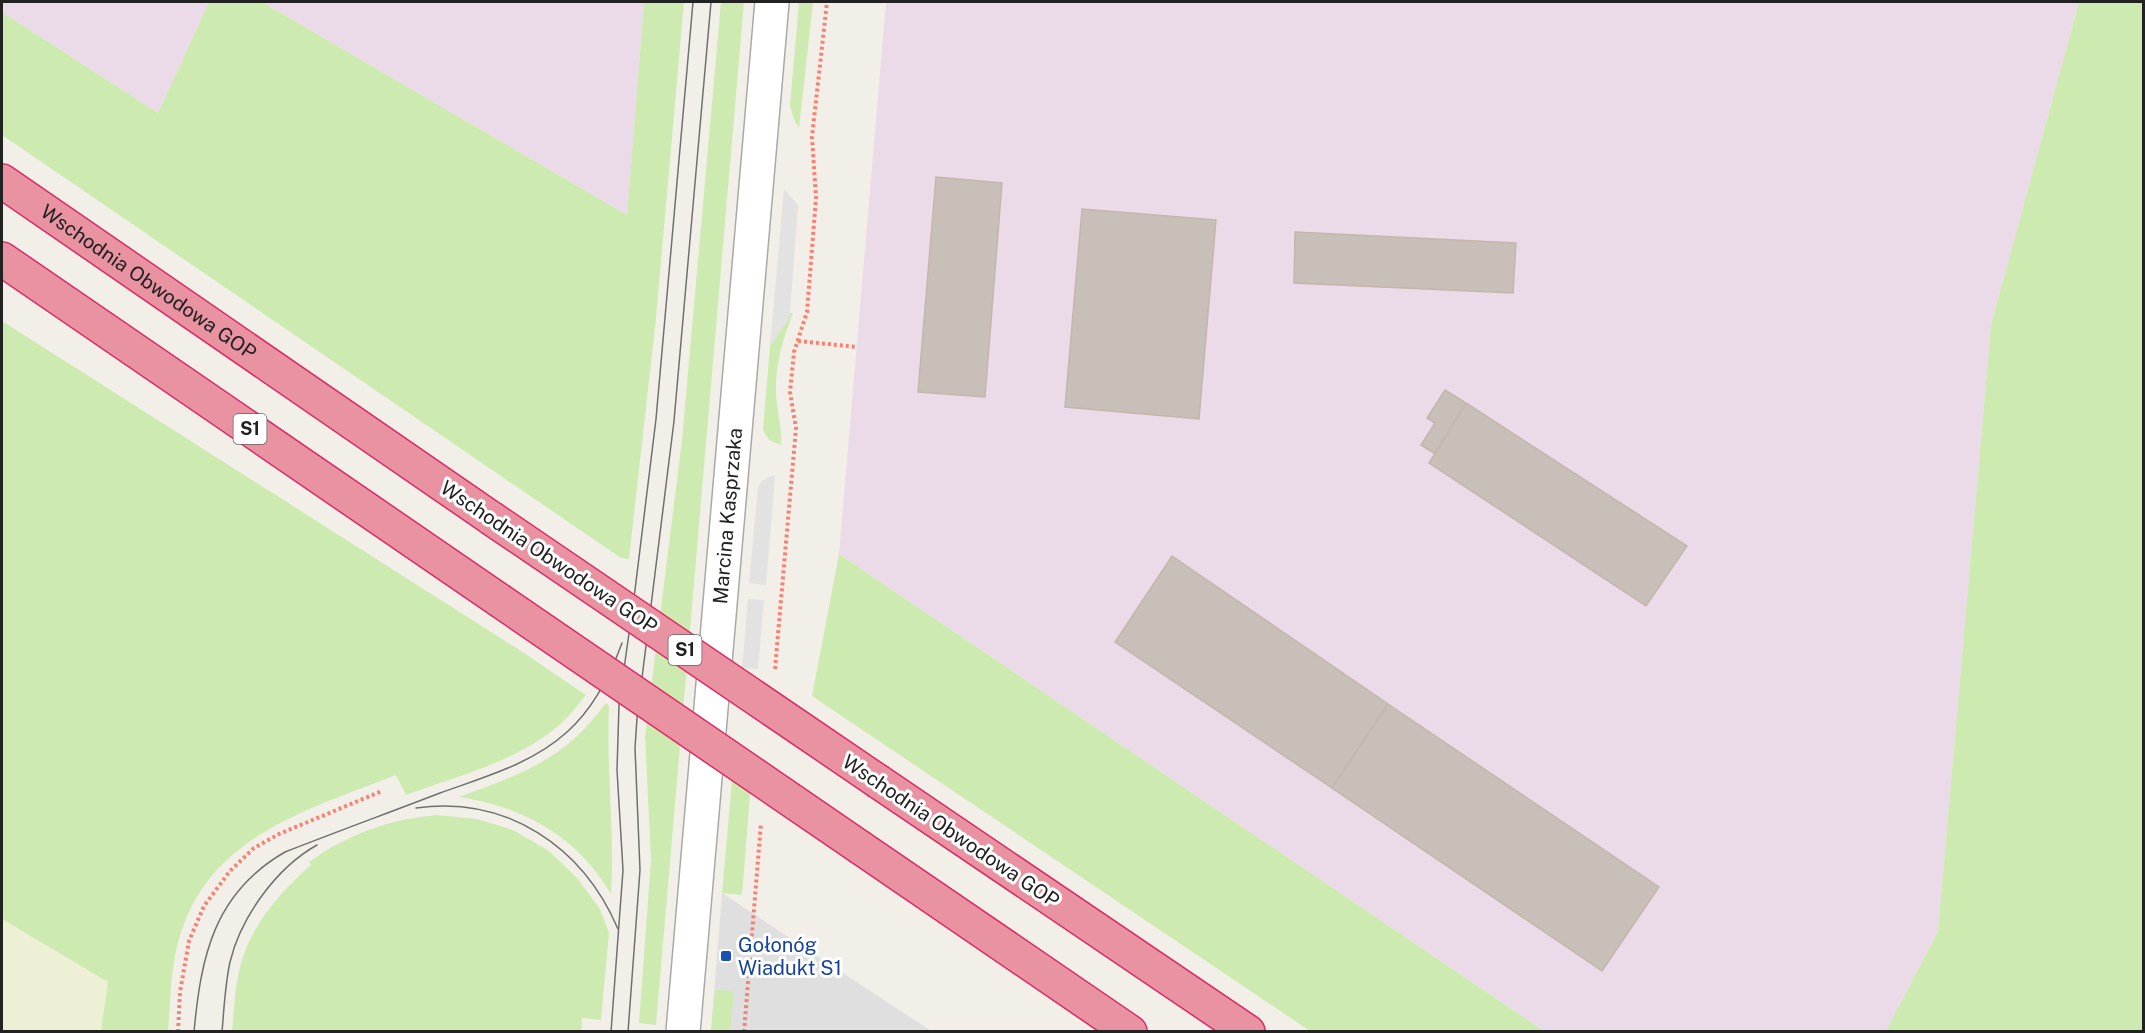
<svg xmlns="http://www.w3.org/2000/svg" width="2145" height="1033" font-family="'Public Sans',sans-serif">
  <rect width="100%" height="100%" fill="#f2efe9"/>
  <!-- residential -->
  <path fill="#e0dfdf" d="M722 893 931 1031 711 1032Z"/>
  <!-- industrial -->
  <path fill="#ebdbe8" d="M2 2H209L158 113 2 12Z
    M262 2H644L627 215Z
    M886 2H2079L1991 325 1938 931 1886 1031H1544L839 554Z"/>
  <!-- farmland -->
  <path fill="#eef0d5" d="M2 919 108 982 101 1031 2 1032Z"/>
  <!-- grass -->
  <path fill="#cdebb0" d="M209 2H262L627 215 644 2H684L656 318 629 559 621 558 2 135V12L158 113Z
    M721 2H744L656 1025 639 1023 651 860 645 737 682 440Z
    M799 2H813L799 128 795 122 790 106Z
    M2079 2H2143V1031H1886L1938 931 1991 325Z
    M790 313H793C783 339 775 365 776 393 777 412 782 424 781 445L769 440 763 430 770 346 789 318Z
    M2 321 518 649 586 695C577 706 569 717 558 726 516 762 457 776 406 795L396 775C294 815 191 842 173 968 170 989 170 1010 168 1031H101L108 982 2 919Z
    M839 554 1544 1031H1310L812 696Z
    M606 703 609 706C606 769 615 831 611 894 577 836 524 807 459 797 497 783 536 770 568 744 582 733 594 718 606 703Z
    M732 781 751 783 742 895 722 893Z
    M437 815 477 819 513 830 549 851 577 878 600 909 609 933 601 1020 582 1018 581 1032 232 1031C234 1010 235 987 240 967 251 925 280 892 311 865L309 862C348 834 390 819 437 815Z
    M715 990 734 991 730 1031H711Z"/>
  <!-- parking -->
  <path fill="#e2e2e2" d="M784 189 798 205 790 313 789 318 770 346Z
    M771 476H775L766 585 749 583 758 487 762 481Z
    M748 599 764 600 758 669 742 668Z"/>
  <!-- building -->
  <path fill="#c7bfb8" stroke="#c4b6ab" stroke-width="1.5" d="M936 177 1002 183 985 397 918 392Z
    M1082 209 1216 220 1199 419 1065 407Z
    M1295 232 1516 243 1513 293 1294 283Z
    M1445 390 1466 403 1435 454 1421 445 1435 423 1427 418Z
    M1466 403 1687 546 1646 606 1429 463Z
    M1172 556 1388 704 1332 788 1115 642Z
    M1388 704 1659 887 1602 971 1332 788Z"/>
  <g fill="none" stroke-linecap="round" stroke-linejoin="round">
    <!-- minor casing -->
    <g stroke="#a9a9a9" stroke-width="36">
      <g id="minor">
        <path id="s1" d="M683 1032 772 2"/>
      </g>
    </g>
    <!-- highway casing -->
    <g stroke="#dc2a67" stroke-width="36">
      <g id="highway">
        <path id="s2" d="M2 181 491 518"/>
        <path d="M2 259 499 600"/>
        <path d="M879 782 1248 1032"/>
        <path d="M861 848 1130 1032"/>
      </g>
    </g>
    <!-- path -->
    <path stroke="#fa8072" stroke-width="4" stroke-dasharray="3 3" stroke-linecap="butt" d="M798 341 857 347
      M775 669 796 428 790 392 794 352 807 312 816 198 812 137 827 2
      M178 1032 180 992 189 941 204 906 230 871 254 848 279 834 382 791
      M744 1032 761 823"/>
    <!-- minor -->
    <use href="#minor" stroke="#fff" stroke-width="33"/>
    <!-- highway -->
    <use href="#highway" stroke="#e892a2" stroke-width="33"/>
    <!-- tram -->
    <path stroke="#707070" stroke-width="1.5" d="M416 808C507 795 583 847 618 929
      M194 1032C201 956 214 893 285 852 336 832 388 813 440 793 484 777 532 764 567 732 594 708 610 676 622 643
      M222 1032C224 1009 225 985 230 962 241 917 276 868 317 845
      M611 1032 623 870 617 770 619 705 635 590 656 419 693 2
      M628 1032 640 870 635 748 637 718 674 421 711 2"/>
    <!-- highway-bridge casing -->
    <g stroke="#dc2a67" stroke-width="36" stroke-linecap="butt">
      <path id="highway-bridge" d="M491 518 879 782
        M499 600 861 848"/>
    </g>
    <!-- highway-bridge -->
    <use href="#highway-bridge" stroke="#e892a2" stroke-width="33"/>
  </g>
  <!-- markers -->
  <rect fill="#1a4fb4" stroke="#fff" stroke-width="2" x="720" y="950" width="12" height="12" rx="3"/>
  <g text-anchor="middle" stroke-width="6" stroke-linejoin="round" paint-order="stroke">
    <!-- shield labels -->
    <g fill="#fff" stroke="#646464" stroke-width="1.5">
      <rect x="233.5" y="414" width="33" height="30" rx="4.5"/>
      <rect x="668.5" y="635" width="33" height="30" rx="4.5"/>
    </g>
    <g font-size="18" font-weight="bold" fill="#222">
      <text x="250" y="435">S1</text>
      <text x="685" y="656">S1</text>
    </g>
    <!-- street labels -->
    <g font-size="20" fill="#222" stroke="#fff">
      <text dy="7" stroke="none"><textPath href="#s2" startOffset="178">Wschodnia Obwodowa GOP</textPath></text>
      <text dy="7" stroke="none"><textPath href="#s1" startOffset="518">Marcina Kasprzaka</textPath></text>
      <text transform="translate(549 557) rotate(34)" y="7">Wschodnia Obwodowa GOP</text>
      <text transform="translate(951 831) rotate(34)" y="7">Wschodnia Obwodowa GOP</text>
    </g>
    <!-- transit labels -->
    <g font-size="20" fill="#164399" stroke="#fff" text-anchor="start">
      <text x="738" y="952">Gołonóg<tspan x="738" dy="23">Wiadukt S1</tspan></text>
    </g>
  </g>
  <!-- border -->
  <rect width="2145" height="1033" fill="none" stroke="#222222" stroke-width="6"/>
</svg>
